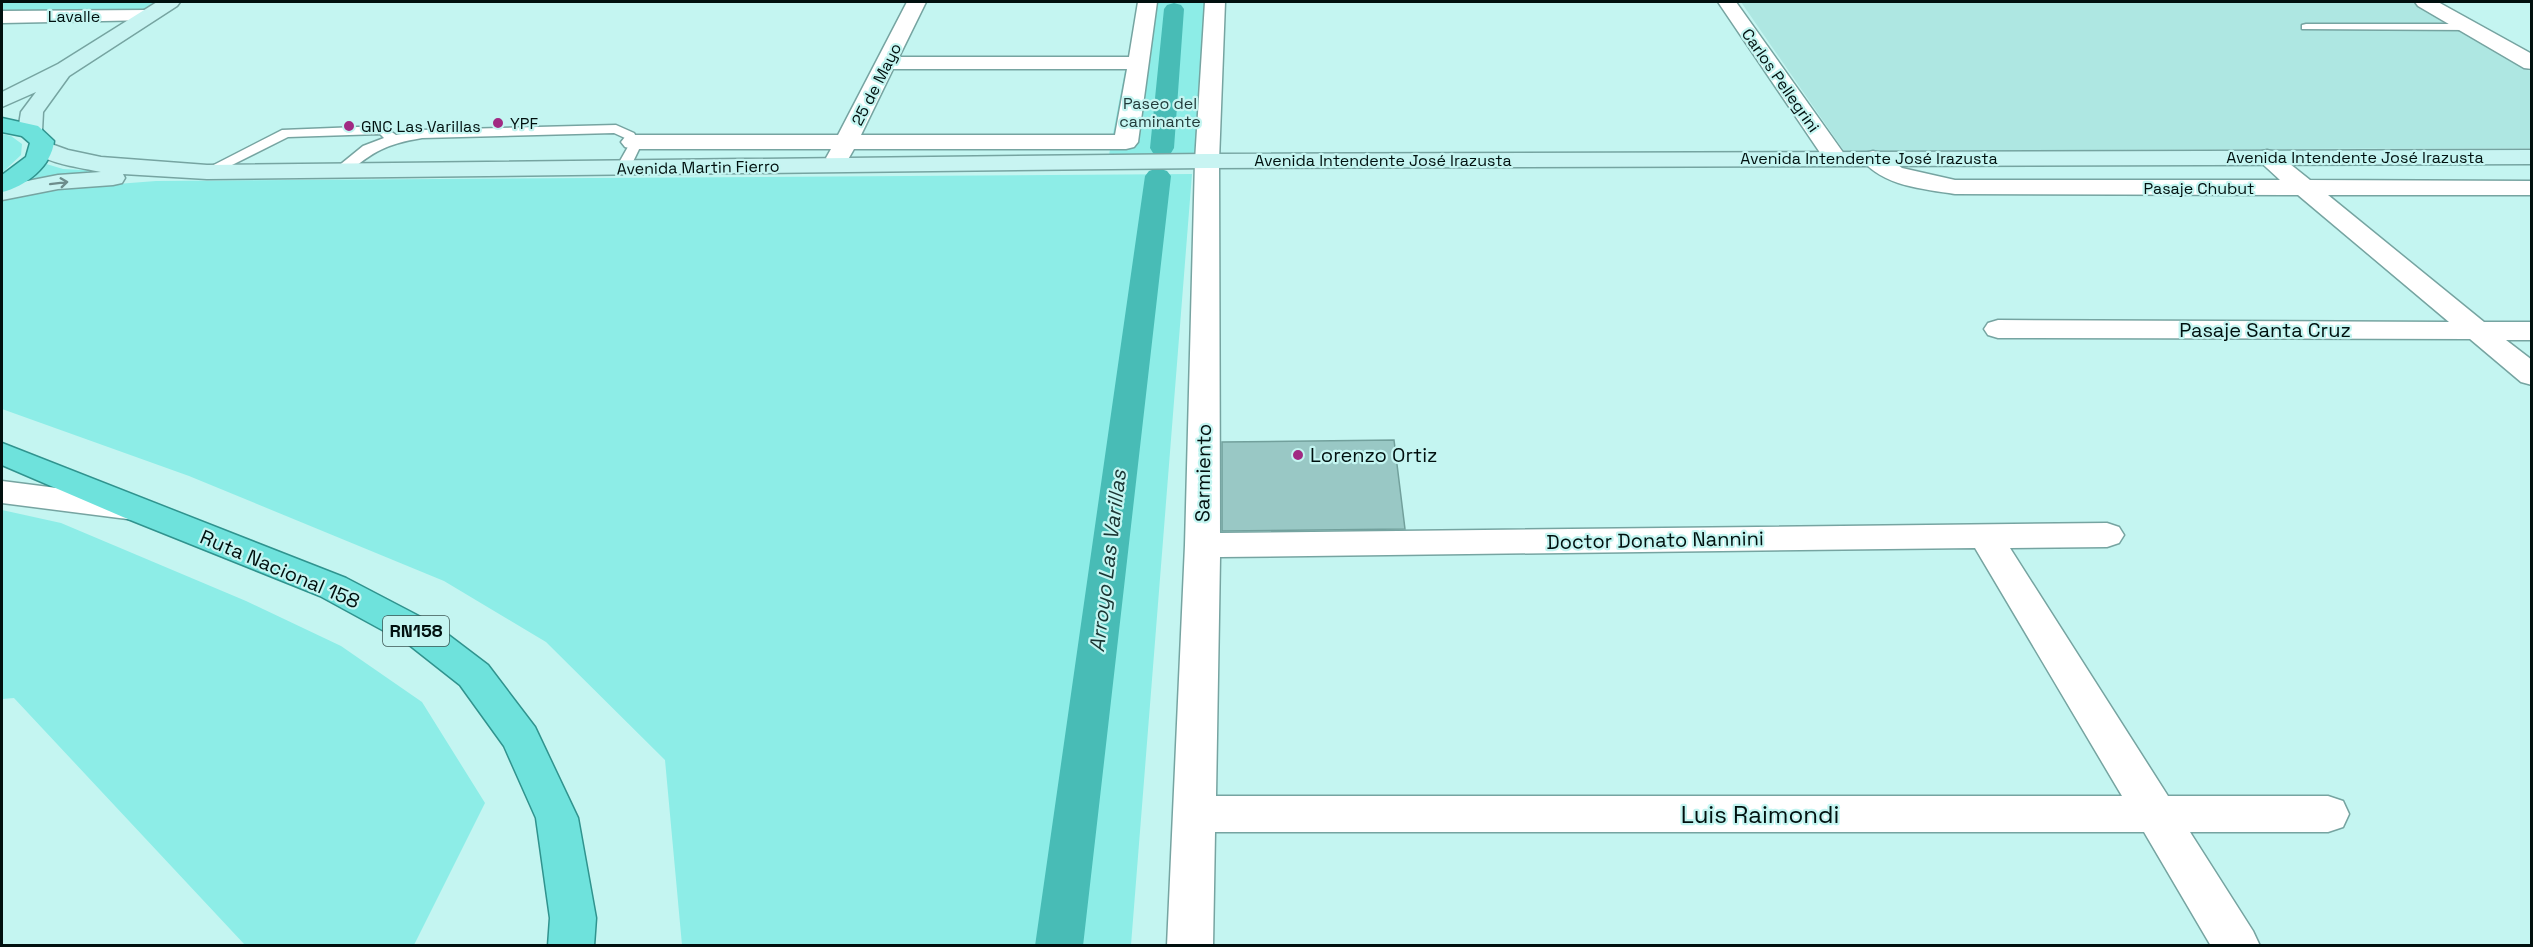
<svg xmlns="http://www.w3.org/2000/svg" width="2533" height="947" font-family="'Space Grotesk',sans-serif">
  <rect width="100%" height="100%" fill="#c4f5f1"/>
  <!-- built -->
  <path fill="#aee7e2" d="M1741 2H2412L2531 72V148L1844 151Z"/>
  <!-- green -->
  <path fill="#8dede7" d="M2 2H170L146 16 2 17Z
    M1138 2H1209L1199 154 1109 155Z
    M2 134 11 136 22 144 21 155 2 173Z
    M43 163 63 169 124 172 6 189Z
    M1192 174 1131 945H682L665 760 546 642 444 581 189 476 2 409V201L27 194 91 186 156 181Z
    M2 510 61 523 246 601 341 646 422 702 485 803 414 945H245L14 698 2 699Z"/>
  <g fill="none" stroke-linecap="round" stroke-linejoin="round">
    <!-- canal -->
    <path fill="#48bcb6" fill-rule="evenodd" d="M1174 3 1181 5 1184 9 1174 148 1171 153 1162 155 1153 153 1150 148 1164 9 1167 5Z
      M1158 168 1167 171 1171 176 1083 946H1035L1145 176 1149 171Z"/>
  </g>
  <!-- building -->
  <path fill="#99c8c5" stroke="#72a09c" stroke-width="1.5" d="M1394 440 1405 529 1222 531V442Z"/>
  <g fill="none" stroke-linecap="round" stroke-linejoin="round">
    <!-- service casing -->
    <g stroke="#76a4a1" stroke-width="3">
      <path id="service" d="M2306 24H2469L2475 27 2469 30 2302 29V25Z
        M616 125 634 133 641 145 630 168 623 172 616 168 629 145 625 138 614 133 422 138C386 144 374 151 346 174L341 175 334 171 336 168 363 146 384 138 380 134 288 137 212 175H202L200 172 282 130 383 126 396 135 422 130Z"/>
    </g>
    <!-- minor casing -->
    <g stroke="#76a4a1" stroke-width="3">
      <path id="minor" d="M907 2H926L899 57H1129L1138 2H1157L1138 142 1134 147 1126 149H854L846 163 838 165 830 163 826 158 831 149H633L625 147 621 142 625 137 633 135H838ZM893 69H1127L1115 135H861Z
        M1205 2H1225L1219 161 1220 533 2107 523 2119 527 2124 535 2119 543 2107 547 2010 548 2168 796H2328L2343 801 2349 814 2343 827 2328 832H2190L2253 931 2260 946H2211L2144 832H1215L1213 946H1167L1185 545 1195 161ZM1975 548 2122 796H1216L1220 557Z
        M1718 2H1736L1847 158 1843 163 1835 165 1827 163Z
        M2415 2H2438L2532 54V69L2524 68 2418 6Z
        M146 10 153 12 156 16 153 20 2 23V11Z
        M2267 150 2275 152 2310 180 2532 181V195H2328L2484 322H2532V340H2506L2532 360V385L2521 382 2470 339 1998 338 1988 335 1984 329 1988 323 1998 320 2449 322 2298 195 1955 194C1924 189 1881 186 1861 158L1865 153 1873 151 1881 153 1902 168 1955 180H2280L2255 157 2259 152Z
        M2 481 135 498 147 501 152 509 147 517 135 520 2 503Z"/>
    </g>
    <!-- secondary casing -->
    <g stroke="#76a4a1" stroke-width="3">
      <path id="secondary" d="M157 2H180L177 6 69 76 43 112 42 131 38 136 30 138 22 136 18 131 21 112 36 92 2 107V92L58 64Z
        M43 141 68 150 101 157 207 165 1207 154 2532 150V164L1207 168 207 179 123 174 125 178 122 183 113 185 58 189 2 200V186L58 175 101 172C83 168 41 163 31 148L35 143Z"/>
    </g>
    <!-- trunk casing -->
    <g stroke="#30938e" stroke-width="3">
      <path id="trunk" d="M2 118 38 126 54 141C52 166 25 187 2 192V175L26 157 30 143 22 136 2 132Z
        M2 443 346 578 434 624 488 665 535 727 578 818 596 918 594 946H548L550 918 536 818 504 746 460 685 408 644 320 596 123 517 2 465Z"/>
    </g>
    <!-- service -->
    <use href="#service" fill="#fff" fill-rule="evenodd"/>
    <!-- minor -->
    <use href="#minor" fill="#fff" fill-rule="evenodd"/>
    <!-- secondary -->
    <use href="#secondary" fill="#c8f4f2" fill-rule="evenodd"/>
    <!-- trunk -->
    <use href="#trunk" fill="#6ee2dc" fill-rule="evenodd"/>
  </g>
  <!-- one-way arrows -->
  <defs><path id="oneway-shaft" d="M-6 0H5M1.5-3L5.5 0L1.5 3" fill="none" stroke-width="1.6" stroke-linecap="round" stroke-linejoin="round" transform="scale(1.5)"/></defs>
  <use stroke="#6e8d8c" href="#oneway-shaft" transform="translate(59 183) rotate(-7)"/>
  <!-- markers -->
  <g fill="#a12a82" stroke="#c4f5f1" stroke-width="2">
    <circle cx="498" cy="123" r="6"/>
    <circle cx="349" cy="126" r="6"/>
    <circle cx="1298" cy="455" r="6"/>
  </g>
  <g text-anchor="middle" stroke-width="4.5" stroke-linejoin="round" paint-order="stroke">
    <!-- far-street labels -->
    <g font-size="16" fill="#01100f" stroke="#c4f5f1">
      <text x="74" y="22">Lavalle</text>
      <text transform="translate(1781 80) rotate(55)" y="6">Carlos Pellegrini</text>
      <text transform="translate(876 84) rotate(-63)" y="6">25 de Mayo</text>
      <text x="2355" y="163">Avenida Intendente José Irazusta</text>
      <text x="1869" y="164">Avenida Intendente José Irazusta</text>
      <text x="1383" y="166">Avenida Intendente José Irazusta</text>
      <text transform="translate(698 167) rotate(-1)" y="6">Avenida Martin Fierro</text>
      <text x="2199" y="194">Pasaje Chubut</text>
    </g>
    <!-- far-park labels -->
    <g font-size="16" fill="#223b3a" stroke="#c4f5f1">
      <text x="1160" y="109">Paseo del<tspan x="1160" dy="18">caminante</tspan></text>
    </g>
    <!-- far-poi labels -->
    <g font-size="16" fill="#01100f" stroke="#c4f5f1" text-anchor="start">
      <text x="510" y="129">YPF</text>
      <text x="361" y="132">GNC Las Varillas</text>
    </g>
    <!-- shield labels -->
    <rect fill="#c4f5f1" stroke="#3c5553" stroke-width="1.5" x="383" y="616" width="66" height="30" rx="4.5"/>
    <g font-size="18" font-weight="bold" fill="#01100f">
      <text x="416" y="637">RN158</text>
    </g>
    <!-- street labels -->
    <g font-size="20" fill="#01100f" stroke="#c4f5f1">
      <text x="2265" y="337">Pasaje Santa Cruz</text>
      <text transform="translate(1203 473) rotate(-89)" y="7">Sarmiento</text>
      <text transform="translate(1655 540) rotate(-1)" y="7">Doctor Donato Nannini</text>
      <text transform="translate(280 569) rotate(23)" y="7">Ruta Nacional 158</text>
    </g>
    <!-- poi labels -->
    <g font-size="20" fill="#01100f" stroke="#c4f5f1" text-anchor="start">
      <text x="1310" y="462">Lorenzo Ortiz</text>
    </g>
    <!-- water labels -->
    <g font-size="21" font-style="italic" fill="#1a3432" stroke="#c4f5f1">
      <text transform="translate(1108 561) rotate(-83)" y="7">Arroyo Las Varillas</text>
    </g>
    <!-- near-street labels -->
    <g font-size="24" fill="#01100f" stroke="#c4f5f1">
      <text x="1760" y="823">Luis Raimondi</text>
    </g>
  </g>
  <!-- border -->
  <rect width="2533" height="947" fill="none" stroke="#01100f" stroke-width="6"/>
</svg>
